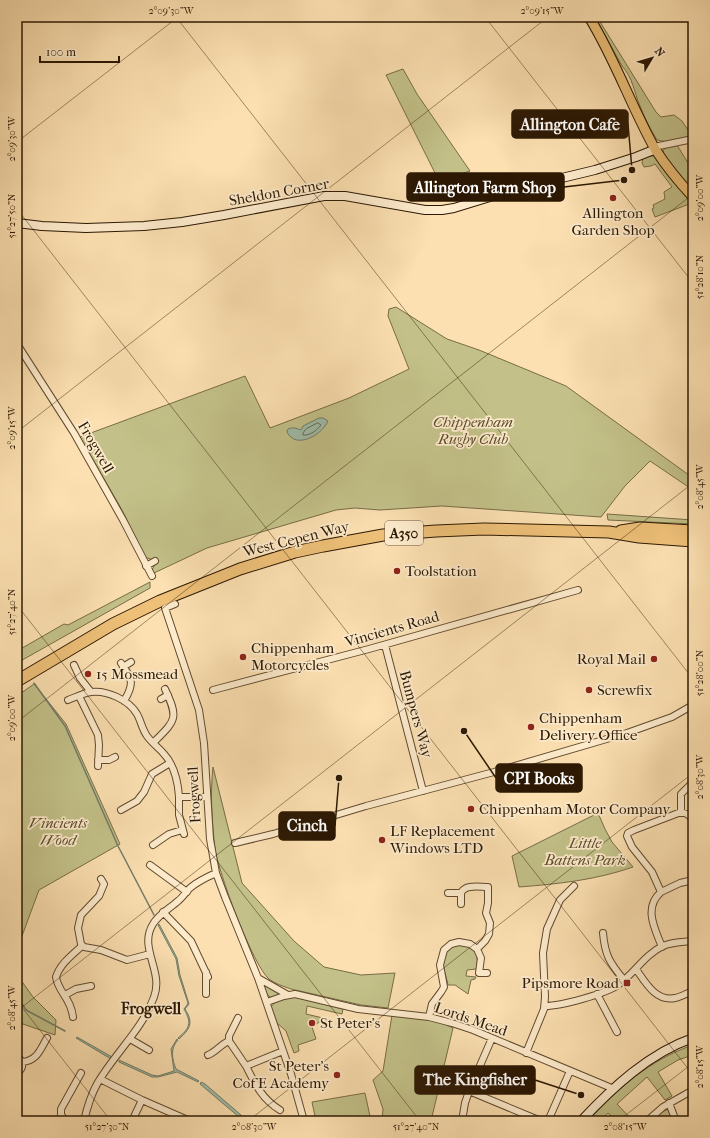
<svg xmlns="http://www.w3.org/2000/svg" width="710" height="1138" font-family="'IM FELL French Canon',serif">
  <rect width="100%" height="100%" fill="#fce0b1"/>
  <filter id="stains"><feTurbulence type="fractalNoise" baseFrequency=".005" numOctaves="4"/><feColorMatrix values="0 0 0 0 .2 0 0 0 0 .09 0 0 0 0 .02 0 0 0 .5 -.17"/></filter>
  <radialGradient id="worn" r=".72"><stop offset=".6" stop-color="#630" stop-opacity="0"/><stop offset="1" stop-color="#630" stop-opacity=".3"/></radialGradient>
  <!-- green -->
  <path fill="#c3c189" stroke="#786c46" d="M595 17H597L656 112 661 117 674 115 682 121 692 136 667 142 657 140C650 129 645 118 640 106 634 92 633 78 622 66Z
    M403 69 417 94 470 171 439 181 386 75Z
    M677 145 693 171V192L671 167 663 152 665 147Z
    M651 156H655L671 179 692 203 655 217 652 209 654 208 653 205 665 199 664 192 672 187 655 164 651 166 644 167 642 163 643 158Z
    M396 307 447 339 479 350 566 386 693 478V490L650 461 625 486 601 517 442 506 380 510 355 508 336 510 207 548 154 573 152 570 155 564 153 560 145 557 122 510 80 437 245 376 270 428 349 398 409 369 388 316 389 309Z
    M607 514 693 520V524L608 520Z
    M150 582V588L17 663V651L64 624 68 625Z
    M34 684 66 724 120 844 39 890 19 944 18 976 33 997 56 1020 55 1035 17 1022V696Z
    M213 767 242 883 294 941 324 967 361 975 395 973 388 1008 361 1005 291 989C283 986 275 984 269 979 253 966 218 871 215 849 212 822 210 793 213 767Z
    M598 813 605 829 612 842 633 867C596 880 558 884 519 887L512 856Z
    M456 944C460 945 465 945 469 946 477 949 479 961 476 969L467 970 466 976 476 977 475 979 471 980 468 994 455 985H448C445 969 435 954 456 944Z
    M264 986H266L282 994 273 998 270 997 267 994Z
    M291 996 343 1009 342 1014 307 1006 306 1014 323 1018 322 1020 312 1027 316 1039 298 1045 299 1051 294 1053 286 1031 277 1023 271 1007C275 1000 284 999 291 996Z
    M392 1015 430 1018 453 1028 431 1121H382L383 1109 373 1080 383 1071Z
    M693 1045V1055L678 1060 658 1072 672 1096 665 1100 647 1077 617 1104 633 1121H617L608 1113 600 1121H588C619 1088 649 1060 693 1045Z
    M365 1093 371 1121H316L312 1102Z
    M668 1109 669 1110 673 1121H652L662 1112Z"/>
  <!-- water -->
  <path fill="#9fbdaa" stroke="#717b67" d="M319 418H323L328 421C322 435 296 450 287 432L288 429C293 427 296 428 301 430L303 426Z
    M159 924 177 958 180 975 189 1004 185 1009C194 1023 190 1029 179 1039L178 1038C190 1028 192 1023 184 1009L187 1005 188 1003 179 976 176 959 158 925Z
    M77 1037 112 1057 111 1059 76 1038Z
    M177 1039 178 1040C170 1048 172 1059 176 1069L199 1081 198 1082 177 1072 158 1077H152L119 1062V1060L152 1075 158 1076 174 1071 171 1049Z
    M201 1082 205 1084 248 1121H245L239 1117 200 1084Z"/>
  <g fill="none" stroke-linecap="round" stroke-linejoin="round">
    <!-- shore -->
    <path stroke="#666a56" stroke-width="1" d="M318 423 321 425C317 430 310 436 303 435V433L306 429Z"/>
    <!-- stream -->
    <path stroke="#717b67" stroke-width="1.5" d="M34 683 65 726 118 846 154 915
      M17 996 26 1010 65 1031"/>
    <!-- street casing -->
    <g stroke="#604a2e" stroke-width="8">
      <path id="street" d="M654 147 693 139
        M17 344 74 433 123 520 152 576
        M146 566 155 561
        M175 604 165 608 199 710 204 743 210 839 216 873 225 897 258 978 291 1074 304 1121
        M385 645 423 791
        M121 663C132 679 135 683 124 701
        M74 665 80 678 91 692
        M123 667 131 662
        M213 690 369 649 578 590
        M79 696 98 735 99 745 98 766
        M161 699 168 695
        M68 700C76 697 84 693 91 692 107 690 129 700 137 714 141 721 142 729 147 736 152 743 159 748 164 754 175 766 178 782 179 797
        M153 743C176 720 179 719 165 689
        M98 760H109L115 757
        M121 810 137 801 144 792 152 774 170 763
        M681 812V794L693 782
        M184 834 179 815V797H207
        M235 843 273 834 366 806 494 772 627 733 672 717 693 705
        M153 845 169 834 182 830
        M150 865 187 892
        M101 879 104 884 99 896 81 915 78 928 81 944 84 947 101 950 127 960 150 954
        M661 892 680 883 693 880
        M461 904V893
        M163 912 191 941 208 977
        M603 933C605 956 610 963 624 980
        M662 947C655 929 643 908 661 892L652 872 632 847 627 836 628 833 634 830 681 812 687 814 693 819
        M477 949 481 958 479 973H487
        M636 969C645 982 656 1002 675 998 681 997 687 993 693 991
        M258 978 288 995
        M206 994V972
        M597 994 617 1032
        M65 995 76 989 91 986
        M267 1002 284 996 295 994 358 1009 429 1017 452 1023 473 1030 614 1089
        M545 1006C561 1006 605 994 618 985 634 974 645 954 663 946 672 942 683 942 693 941
        M73 1017C71 998 58 992 56 977 60 964 72 955 82 946
        M429 1017 432 1004 441 992 444 987 440 965 444 950 451 944 459 942 470 944 477 949 485 941 489 934 490 923 486 913 488 903V887C479 887 465 884 461 893H448
        M238 1018 229 1036V1041L246 1066
        M492 1038 469 1091 541 1121
        M130 1039 149 1050
        M526 1053 544 1009 545 997 543 953 547 929 560 900 574 886
        M208 1055C216 1052 221 1044 229 1041
        M17 1056C24 1062 24 1068 17 1073
        M22 1062C37 1061 40 1050 47 1038
        M100 1079 142 1100 190 1121
        M669 1103 676 1121
        M280 1110C262 1099 255 1084 246 1066L283 1051
        M66 1121 61 1115V1109L81 1073
        M84 1121C87 1108 91 1095 97 1084 114 1054 142 1030 154 997 164 971 138 948 153 924 159 914 169 909 178 901 182 898 186 892 190 888 198 881 207 877 216 873
        M132 1121 142 1100
        M462 1121 465 1103 469 1091
        M548 1121 570 1071
        M647 1121 663 1107 693 1090"/>
    </g>
    <!-- secondary casing -->
    <g stroke="#2c1803" stroke-width="10">
      <path id="secondary" d="M17 223 42 226 86 228 144 226 182 222 224 215 324 196H345L425 210H442L454 208 516 189 595 170 636 157 656 149
        M581 1121C612 1088 649 1053 693 1038"/>
    </g>
    <!-- primary casing -->
    <g stroke="#2c1803" stroke-width="11">
      <path id="primary" d="M589 17C615 59 631 106 655 149 666 166 679 182 693 197"/>
    </g>
    <!-- highway casing -->
    <g stroke="#2c1803" stroke-width="13">
      <path id="highway" d="M621 531 640 528 693 531
        M17 681 113 624 160 601 240 569 295 552 323 546 383 535 436 531 484 529 609 532 639 537 693 541"/>
    </g>
    <!-- street -->
    <use href="#street" stroke="#fdebcc" stroke-width="6"/>
    <!-- secondary -->
    <use href="#secondary" stroke="#fdebcc" stroke-width="8"/>
    <!-- primary -->
    <use href="#primary" stroke="#eec078" stroke-width="9"/>
    <!-- highway -->
    <use href="#highway" stroke="#eec078" stroke-width="11"/>
  </g>
  <!-- ticks -->
  <path fill="none" stroke="#2c1803" stroke-width="1" stroke-opacity="0.45" d="M176 17 693 679M485 17 693 283M17 142 178 17M17 209 693 1075M17 432 548 17M17 605 420 1121M17 722 693 194M17 1001 111 1121M17 1011 693 483M248 1121 693 773M618 1121 693 1063"/>
  <!-- markers -->
  <g fill="#8f2418" stroke="#fdebcc" stroke-width="1.5">
    <circle cx="613" cy="198" r="4"/>
    <circle cx="397" cy="571" r="4"/>
    <circle cx="243" cy="657" r="4"/>
    <circle cx="654" cy="659" r="4"/>
    <circle cx="88" cy="674" r="4"/>
    <circle cx="589" cy="690" r="4"/>
    <circle cx="531" cy="727" r="4"/>
    <circle cx="471" cy="809" r="4"/>
    <circle cx="382" cy="840" r="4"/>
    <rect x="623" y="979" width="8" height="8" rx="2"/>
    <circle cx="312" cy="1023" r="4"/>
    <circle cx="337" cy="1075" r="4"/>
  </g>
  <g text-anchor="middle" stroke-width="3.5" stroke-linejoin="round" paint-order="stroke">
    <!-- shield labels -->
    <rect fill="#fdebcc" stroke="#6b573f" stroke-width="1" x="385" y="521" width="38" height="24" rx="3"/>
    <g font-size="14" font-weight="bold" fill="#2c1803">
      <text x="404" y="538">A350</text>
    </g>
    <!-- street labels -->
    <g font-size="15" fill="#2c1803" stroke="#fdebcc">
      <text transform="translate(279 192) rotate(-10)" y="5">Sheldon Corner</text>
      <text transform="translate(96 447) rotate(60)" y="5">Frogwell</text>
      <text transform="translate(296 539) rotate(-14)" y="5">West Cepen Way</text>
      <text transform="translate(392 629) rotate(-16)" y="5">Vincients Road</text>
      <text transform="translate(416 714) rotate(75)" y="5">Bumpers Way</text>
      <text transform="translate(194 795) rotate(-93)" y="5">Frogwell</text>
      <text transform="translate(471 1019) rotate(19)" y="5">Lords Mead</text>
    </g>
    <!-- poi labels -->
    <g font-size="15" fill="#2c1803" stroke="#fdebcc" text-anchor="start">
      <text x="613" y="218" text-anchor="middle">Allington<tspan x="613" dy="17">Garden Shop</tspan></text>
      <text x="405" y="576">Toolstation</text>
      <text x="251" y="653">Chippenham<tspan x="251" dy="17">Motorcycles</tspan></text>
      <text x="646" y="664" text-anchor="end">Royal Mail</text>
      <text x="96" y="679">15 Mossmead</text>
      <text x="597" y="695">Screwfix</text>
      <text x="539" y="723">Chippenham<tspan x="539" dy="17">Delivery Office</tspan></text>
      <text x="479" y="814">Chippenham Motor Company</text>
      <text x="390" y="836">LF Replacement<tspan x="390" dy="17">Windows LTD</tspan></text>
      <text x="619" y="988" text-anchor="end">Pipsmore Road</text>
      <text x="320" y="1028">St Peter's</text>
      <text x="329" y="1071" text-anchor="end">St Peter's<tspan x="329" dy="17">CofE Academy</tspan></text>
    </g>
    <!-- park labels -->
    <g font-size="15" font-style="italic" fill="#594b2b" stroke="#fdebcc">
      <text x="473" y="427">Chippenham<tspan x="473" dy="17">Rugby Club</tspan></text>
      <text x="58" y="828">Vincients<tspan x="58" dy="17">Wood</tspan></text>
      <text x="585" y="848">Little<tspan x="585" dy="17">Battens Park</tspan></text>
    </g>
    <!-- neighbourhood labels -->
    <g font-size="16" font-weight="bold" fill="#2c1803" stroke="#fdebcc">
      <text x="151" y="1014">Frogwell</text>
    </g>
  </g>
  <!-- callouts -->
  <path fill="none" stroke="#2c1803" stroke-width="1.5" d="M632 170L628 124M624 180L564 187M464 731L496 778M339 778L335 826M581 1095L535 1080"/>
  <g fill="#2c1803" stroke="#fdebcc" stroke-width="1.5">
    <circle cx="632" cy="170" r="4"/>
    <circle cx="624" cy="180" r="4"/>
    <circle cx="464" cy="731" r="4"/>
    <circle cx="339" cy="778" r="4"/>
    <circle cx="581" cy="1095" r="4"/>
  </g>
  <g fill="#2c1803" stroke="#2c1803" stroke-width="1.5">
    <rect x="512" y="110" width="116" height="28" rx="4"/>
    <rect x="407" y="173" width="157" height="28" rx="4"/>
    <rect x="496" y="764" width="86" height="28" rx="4"/>
    <rect x="279" y="812" width="56" height="28" rx="4"/>
    <rect x="415" y="1066" width="120" height="28" rx="4"/>
  </g>
  <g font-size="16" text-anchor="middle" font-weight="bold" fill="#fff">
    <text x="570" y="130">Allington Cafe</text>
    <text x="485" y="193">Allington Farm Shop</text>
    <text x="539" y="784">CPI Books</text>
    <text x="307" y="831">Cinch</text>
    <text x="475" y="1085">The Kingfisher</text>
  </g>
  <!-- margin -->
  <rect width="710" height="1138" fill="none" stroke="#fce0b1" stroke-width="44"/>
  <!-- north arrow -->
  <g transform="translate(652 58) rotate(52)" stroke="#fdebcc" stroke-width="3" paint-order="stroke">
  <path d="M0-3L7 15L0 10L-7 15Z" fill="#2c1803"/>
  <text y="-6" font-size="11" font-weight="bold" text-anchor="middle" fill="#2c1803">N</text>
  </g>
  <!-- scale -->
  <path d="M40 56v6h79v-6" fill="none" stroke="#2c1803" stroke-width="2"/>
  <text x="46" y="56" font-size="12" fill="#2c1803" stroke="#fdebcc" stroke-width="3" paint-order="stroke">100 m</text>
  <rect x="22" y="22" width="666" height="1094" fill="none" stroke="#2c1803" stroke-width="1.5"/>
  <g font-size="10" text-anchor="middle" fill="#2c1803">
    <text x="171" y="14">2°09'30"W</text>
    <text x="542" y="14">2°09'15"W</text>
    <text transform="translate(11 139) rotate(-90)" y="4">2°09'30"W</text>
    <text transform="translate(699 198) rotate(-90)" y="4">2°09'00"W</text>
    <text transform="translate(11 216) rotate(-90)" y="4">51°27'50"N</text>
    <text transform="translate(699 277) rotate(-90)" y="4">51°28'10"N</text>
    <text transform="translate(11 428) rotate(-90)" y="4">2°09'15"W</text>
    <text transform="translate(699 487) rotate(-90)" y="4">2°08'45"W</text>
    <text transform="translate(11 612) rotate(-90)" y="4">51°27'40"N</text>
    <text transform="translate(699 673) rotate(-90)" y="4">51°28'00"N</text>
    <text transform="translate(11 718) rotate(-90)" y="4">2°09'00"W</text>
    <text transform="translate(699 777) rotate(-90)" y="4">2°08'30"W</text>
    <text transform="translate(11 1008) rotate(-90)" y="4">2°08'45"W</text>
    <text transform="translate(699 1067) rotate(-90)" y="4">2°08'15"W</text>
    <text x="107" y="1130">51°27'30"N</text>
    <text x="254" y="1130">2°08'30"W</text>
    <text x="416" y="1130">51°27'40"N</text>
    <text x="625" y="1130">2°08'15"W</text>
  </g>
  <rect width="100%" height="100%" filter="url(#stains)"/>
  <rect width="100%" height="100%" fill="url(#worn)"/>
</svg>
